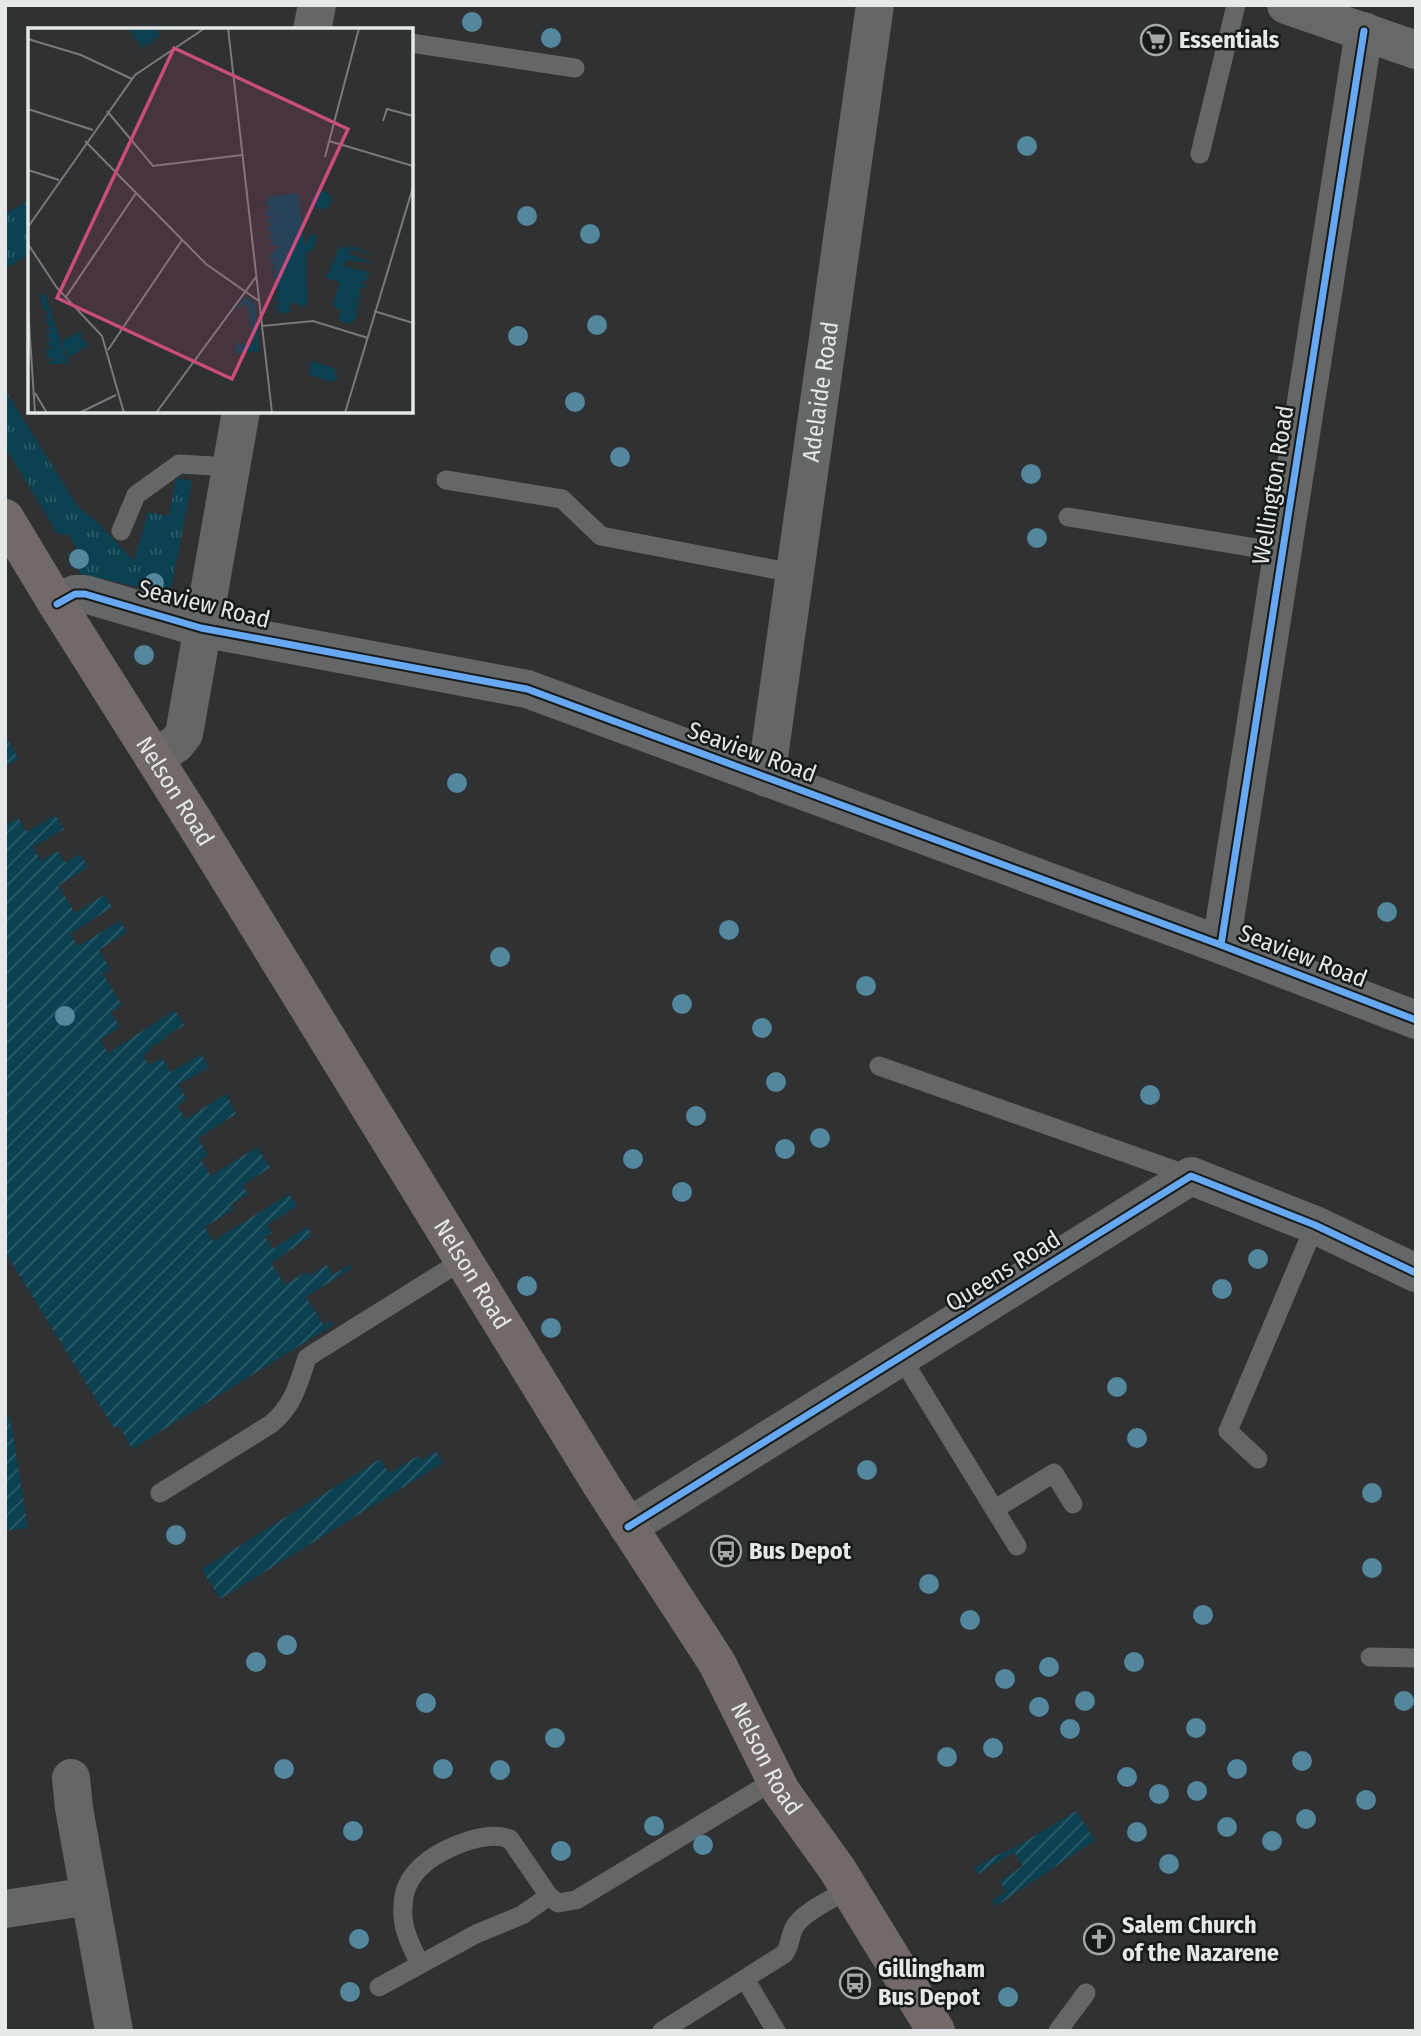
<svg xmlns="http://www.w3.org/2000/svg" width="1421" height="2036" font-family="'Fira Sans Condensed',sans-serif">
  <defs>
    <pattern id="grass-tufts" width="24" height="20" patternUnits="userSpaceOnUse" patternTransform="scale(1.75)"><rect width="24" height="20" fill="#0c4152"/><path d="M3 7l-1-3M5 7V3M7 7l1-3M15 17l-1-3M17 17v-4M19 17l1-3" fill="none" stroke="#2f5c6b"/></pattern>
    <pattern id="garden-furrows" width="10" height="10" patternUnits="userSpaceOnUse" patternTransform="scale(1.75)"><rect width="10" height="10" fill="#0c4152"/><path d="M-1 1l2-2M0 10L10 0M9 11l2-2" fill="none" stroke="#2f5c6b"/></pattern>
  </defs>
  <rect width="100%" height="100%" fill="#2f3133"/>
  <!-- grass -->
  <path fill="url(#grass-tufts)" d="M30 200V254L5 269V214Z
    M5 390 78 507 95 520 134 561 148 512 169 516 176 478 192 481 170 594 81 574 68 554 77 549 69 535 58 534 5 447Z"/>
  <!-- garden -->
  <path fill="url(#garden-furrows)" d="M5 737 10 743 18 759 5 767Z
    M55 815 64 829 33 847 41 861 57 851 65 863 80 854 88 867 58 886 75 913 104 895 112 907 70 934 78 946 120 921 127 932 99 950 110 969 103 974 122 1005 111 1012 120 1027 100 1040 108 1053 175 1010 184 1025 166 1036V1038L150 1048 151 1050 143 1055 149 1065 162 1058 171 1072 201 1054 209 1067 178 1085 187 1099 177 1106 186 1119 226 1094 236 1114 198 1138 208 1155 201 1160 211 1176 257 1147 270 1168 243 1185 248 1194 232 1204 234 1209 205 1227 213 1241 289 1194 297 1206 267 1225 272 1233 265 1237 273 1249 307 1227 312 1235 271 1263 285 1285 306 1272 309 1276 327 1265 333 1275 349 1265 352 1268 306 1297 324 1325 331 1321 333 1325 132 1449 119 1426 114 1428 102 1409 5 1252V822L7 824 18 818 27 832Z
    M10 1417 28 1528 5 1531V1418Z
    M436 1451 443 1463 220 1599 202 1569 380 1459 389 1473 418 1456 421 1461Z
    M1076 1811 1095 1840 996 1906 992 1901 1006 1891 1000 1881 1023 1866 1014 1852 978 1874 974 1868 995 1856 1016 1847Z"/>
  <g fill="none" stroke-linecap="round" stroke-linejoin="round">
    <!-- lane -->
    <path stroke="#646667" stroke-width="19" d="M411 43 575 68
      M1200 154 1236 5
      M446 480 562 499 601 536 793 573
      M1068 517 1281 552
      M121 531 136 495 179 464 230 467
      M879 1066 1191 1176
      M901 1357 1017 1546
      M1258 1459 1228 1431 1315 1225
      M160 1493 271 1424C293 1406 298 1385 307 1358L311 1355 463 1260
      M995 1509 1054 1473 1073 1504
      M1370 1657 1416 1658
      M549 1896 558 1903 576 1900 775 1780
      M745 1979 776 2031
      M379 1987 476 1934 522 1915 549 1896 510 1839C483 1829 434 1851 416 1872 408 1881 403 1894 403 1907 401 1927 411 1946 420 1964
      M662 2031 784 1954C791 1946 789 1937 794 1928 802 1912 834 1898 849 1889
      M1058 2031 1086 1993"/>
    <!-- street -->
    <g stroke="#646667" stroke-width="38">
      <path d="M312 30 317 5"/>
      <path d="M57 604 75 594H85L201 628 527 689 1221 945 1416 1020"/>
      <path d="M154 758 176 744 184 734 241 411"/>
      <path id="s1" d="M766 778 875 5"/>
      <path d="M1221 945 1364 31"/>
      <path d="M628 1527 1191 1176 1315 1225 1416 1273"/>
      <path d="M71 1778 74 1808 114 2031"/>
      <path d="M5 1909 90 1896"/>
    </g>
    <!-- secondary -->
    <path stroke="#6a6768" stroke-width="38" d="M1286 5 1416 50"/>
    <!-- primary -->
    <path stroke="#716a68" stroke-width="38" id="s2" d="M5 518 57 604 195 823 602 1486 717 1663 781 1791 837 1869 936 2031"/>
    <!-- cycleway casing -->
    <g stroke="#181a1a" stroke-width="11">
      <path id="cycleway" d="M57 604 75 594H85L201 628 527 689 1221 945 1416 1020
        M1221 945 1364 31
        M628 1527 1191 1176 1315 1225 1416 1273"/>
    </g>
    <!-- cycleway -->
    <use href="#cycleway" stroke="#66a8f1" stroke-width="7"/>
  </g>
  <!-- trees -->
  <g fill="#53879d">
    <circle cx="472" cy="22" r="10"/>
    <circle cx="551" cy="38" r="10"/>
    <circle cx="1027" cy="146" r="10"/>
    <circle cx="527" cy="216" r="10"/>
    <circle cx="590" cy="234" r="10"/>
    <circle cx="597" cy="325" r="10"/>
    <circle cx="518" cy="336" r="10"/>
    <circle cx="575" cy="402" r="10"/>
    <circle cx="620" cy="457" r="10"/>
    <circle cx="1031" cy="474" r="10"/>
    <circle cx="1037" cy="538" r="10"/>
    <circle cx="79" cy="559" r="10"/>
    <circle cx="154" cy="583" r="10"/>
    <circle cx="144" cy="655" r="10"/>
    <circle cx="457" cy="783" r="10"/>
    <circle cx="1387" cy="912" r="10"/>
    <circle cx="729" cy="930" r="10"/>
    <circle cx="500" cy="957" r="10"/>
    <circle cx="866" cy="986" r="10"/>
    <circle cx="682" cy="1004" r="10"/>
    <circle cx="65" cy="1016" r="10"/>
    <circle cx="762" cy="1028" r="10"/>
    <circle cx="776" cy="1082" r="10"/>
    <circle cx="1150" cy="1095" r="10"/>
    <circle cx="696" cy="1116" r="10"/>
    <circle cx="820" cy="1138" r="10"/>
    <circle cx="785" cy="1149" r="10"/>
    <circle cx="633" cy="1159" r="10"/>
    <circle cx="682" cy="1192" r="10"/>
    <circle cx="1258" cy="1259" r="10"/>
    <circle cx="527" cy="1286" r="10"/>
    <circle cx="1222" cy="1289" r="10"/>
    <circle cx="551" cy="1328" r="10"/>
    <circle cx="1117" cy="1387" r="10"/>
    <circle cx="1137" cy="1438" r="10"/>
    <circle cx="867" cy="1470" r="10"/>
    <circle cx="1372" cy="1493" r="10"/>
    <circle cx="176" cy="1535" r="10"/>
    <circle cx="1372" cy="1568" r="10"/>
    <circle cx="929" cy="1584" r="10"/>
    <circle cx="1203" cy="1615" r="10"/>
    <circle cx="970" cy="1620" r="10"/>
    <circle cx="287" cy="1645" r="10"/>
    <circle cx="256" cy="1662" r="10"/>
    <circle cx="1134" cy="1662" r="10"/>
    <circle cx="1049" cy="1667" r="10"/>
    <circle cx="1005" cy="1679" r="10"/>
    <circle cx="1085" cy="1701" r="10"/>
    <circle cx="1404" cy="1701" r="10"/>
    <circle cx="426" cy="1703" r="10"/>
    <circle cx="1039" cy="1707" r="10"/>
    <circle cx="1196" cy="1728" r="10"/>
    <circle cx="1070" cy="1729" r="10"/>
    <circle cx="555" cy="1738" r="10"/>
    <circle cx="993" cy="1748" r="10"/>
    <circle cx="947" cy="1757" r="10"/>
    <circle cx="1302" cy="1761" r="10"/>
    <circle cx="284" cy="1769" r="10"/>
    <circle cx="443" cy="1769" r="10"/>
    <circle cx="1237" cy="1769" r="10"/>
    <circle cx="500" cy="1770" r="10"/>
    <circle cx="1127" cy="1777" r="10"/>
    <circle cx="1197" cy="1791" r="10"/>
    <circle cx="1159" cy="1794" r="10"/>
    <circle cx="1366" cy="1800" r="10"/>
    <circle cx="1306" cy="1819" r="10"/>
    <circle cx="654" cy="1826" r="10"/>
    <circle cx="1227" cy="1827" r="10"/>
    <circle cx="353" cy="1831" r="10"/>
    <circle cx="1137" cy="1832" r="10"/>
    <circle cx="1272" cy="1841" r="10"/>
    <circle cx="703" cy="1845" r="10"/>
    <circle cx="561" cy="1851" r="10"/>
    <circle cx="1169" cy="1864" r="10"/>
    <circle cx="359" cy="1939" r="10"/>
    <circle cx="350" cy="1992" r="10"/>
    <circle cx="1008" cy="1997" r="10"/>
  </g>
  <!-- icons -->
  <defs>
    <g id="supermarket-ring" transform="scale(1.575)"><circle r="9.5" fill="#181a1a" stroke="#a5a8a9" stroke-width="1.5"/><path d="M-6-5.5h2.5l.6 2H6L4.5 2H-2.5L-4.4-4H-6ZM-1.5 3.2a1.3 1.3 0 1 0 .1 0ZM3 3.2a1.3 1.3 0 1 0 .1 0Z" fill="#a5a8a9"/></g>
    <g id="bus-ring" transform="scale(1.575)"><circle r="9.5" fill="#181a1a" stroke="#a5a8a9" stroke-width="1.5"/><path d="M-5-6H5V4H4V6H2V4H-2V6H-4V4H-5ZM-3.5-4V0h7V-4ZM-3.5 1.2v1.5H-2V1.2ZM2 1.2v1.5H3.5V1.2Z" fill="#a5a8a9"/></g>
    <g id="church-ring" transform="scale(1.575)"><circle r="9.5" fill="#181a1a" stroke="#a5a8a9" stroke-width="1.5"/><path d="M-1.2-6h2.4v3.5h3.3v2.4h-3.3V6h-2.4V-.1h-3.3v-2.4h3.3Z" fill="#a5a8a9"/></g>
  </defs>
  <g fill-rule="evenodd">
    <use href="#supermarket-ring" x="1156" y="40"/>
    <use href="#bus-ring" x="726" y="1551"/>
    <use href="#church-ring" x="1099" y="1939"/>
    <use href="#bus-ring" x="855" y="1983"/>
  </g>
  <g text-anchor="middle" stroke-width="5" stroke-linejoin="round" paint-order="stroke">
    <!-- poi labels -->
    <g font-size="24" font-weight="bold" fill="#e5e8e9" stroke="#181a1a" text-anchor="start">
      <text x="1179" y="48">Essentials</text>
      <text x="749" y="1559">Bus Depot</text>
      <text x="1122" y="1933">Salem Church<tspan x="1122" dy="28">of the Nazarene</tspan></text>
      <text x="878" y="1977">Gillingham<tspan x="878" dy="28">Bus Depot</tspan></text>
    </g>
    <!-- street labels -->
    <g font-size="24" fill="#e5e8e9" stroke="#181a1a">
      <text dy="8" stroke="none"><textPath href="#s1" startOffset="390">Adelaide Road</textPath></text>
      <text transform="translate(1273 485) rotate(-81)" y="8">Wellington Road</text>
      <text transform="translate(204 604) rotate(14)" y="8">Seaview Road</text>
      <text transform="translate(752 752) rotate(20)" y="8">Seaview Road</text>
      <text dy="8" stroke="none"><textPath href="#s2" startOffset="322">Nelson Road</textPath></text>
      <text transform="translate(1303 956) rotate(21)" y="8">Seaview Road</text>
      <text transform="translate(1003 1271) rotate(-32)" y="8">Queens Road</text>
      <text dy="8" stroke="none"><textPath href="#s2" startOffset="889">Nelson Road</textPath></text>
      <text dy="8" stroke="none"><textPath href="#s2" startOffset="1456">Nelson Road</textPath></text>
    </g>
  </g>
  <!-- overview -->
  <g transform="translate(28 28)">
    <rect width="385" height="385" fill="#2f3133"/>
    <path d="M217 268 227 276 231 323 206 325 209 315 224 317 226 312 219 275 208 281Z" fill="#0c4152"/>
    <path d="M100 0H128L132 12 126 8 125 17 120 11 122 18 118 15 116 22ZM285 172a9 9 0 1 1 18 0a9 9 0 1 1-18 0ZM270 165 277 218 282 206 289 208 284 224 278 223 279 275 276 280 269 276V281L268 275 262 274V284L248 286 253 284 247 278 253 275 246 272 252 268 246 267 252 264 245 257 253 252 244 248 248 243 243 241 247 238 242 233 248 232 241 229 251 217H240L246 212 239 210 245 205 238 201 245 197 237 192 249 187 236 188 242 177 233 175 240 174 239 169ZM322 217 347 228 322 221 321 226 346 235 318 232 316 238 343 245 337 247 340 253H332L338 259 332 261 331 269 335 271 328 272 333 278 327 279 331 282H326L330 287 323 296 310 292 313 283 305 277 312 254 298 250 312 218 320 221ZM12 266H17L40 336H19L26 331 19 330 18 321 26 320 18 316 23 313 18 308 24 304 17 301 24 300 17 294 23 291H17L20 284 15 281ZM53 303 54 313 60 312 56 317 62 316 40 330 34 313ZM283 333 305 340 310 351 304 354 281 347Z" fill="#0c4152"/>
    <path fill="none" stroke="#787a7c" stroke-width="2" d="M200 0 244 385M0 11 53 27 104 51M0 81 65 102M79 83 125 138 214 127M355 93 359 81 385 88M57 113 178 236 231 273M301 113 385 138M297 129 331 0M0 142 31 152M0 199 107 47 177 0M0 216 29 260 74 308 96 385M38 269 108 165M0 280 7 385M346 283 385 295M234 298 285 293 340 310M80 322 154 212M7 365 19 385M51 385 88 367M128 385 228 249M317 385 385 159"/>
    <path fill="#cb4c7e" fill-opacity="0.15" stroke="#cb4c7e" stroke-width="3.5" d="M146 20 320 101 204 351 29 270Z"/>
    <rect width="385" height="385" fill="none" stroke="#e5e8e9" stroke-width="3.5"/>
  </g>
  <!-- border -->
  <rect width="1421" height="2036" fill="none" stroke="#e5e8e9" stroke-width="14"/>
</svg>
